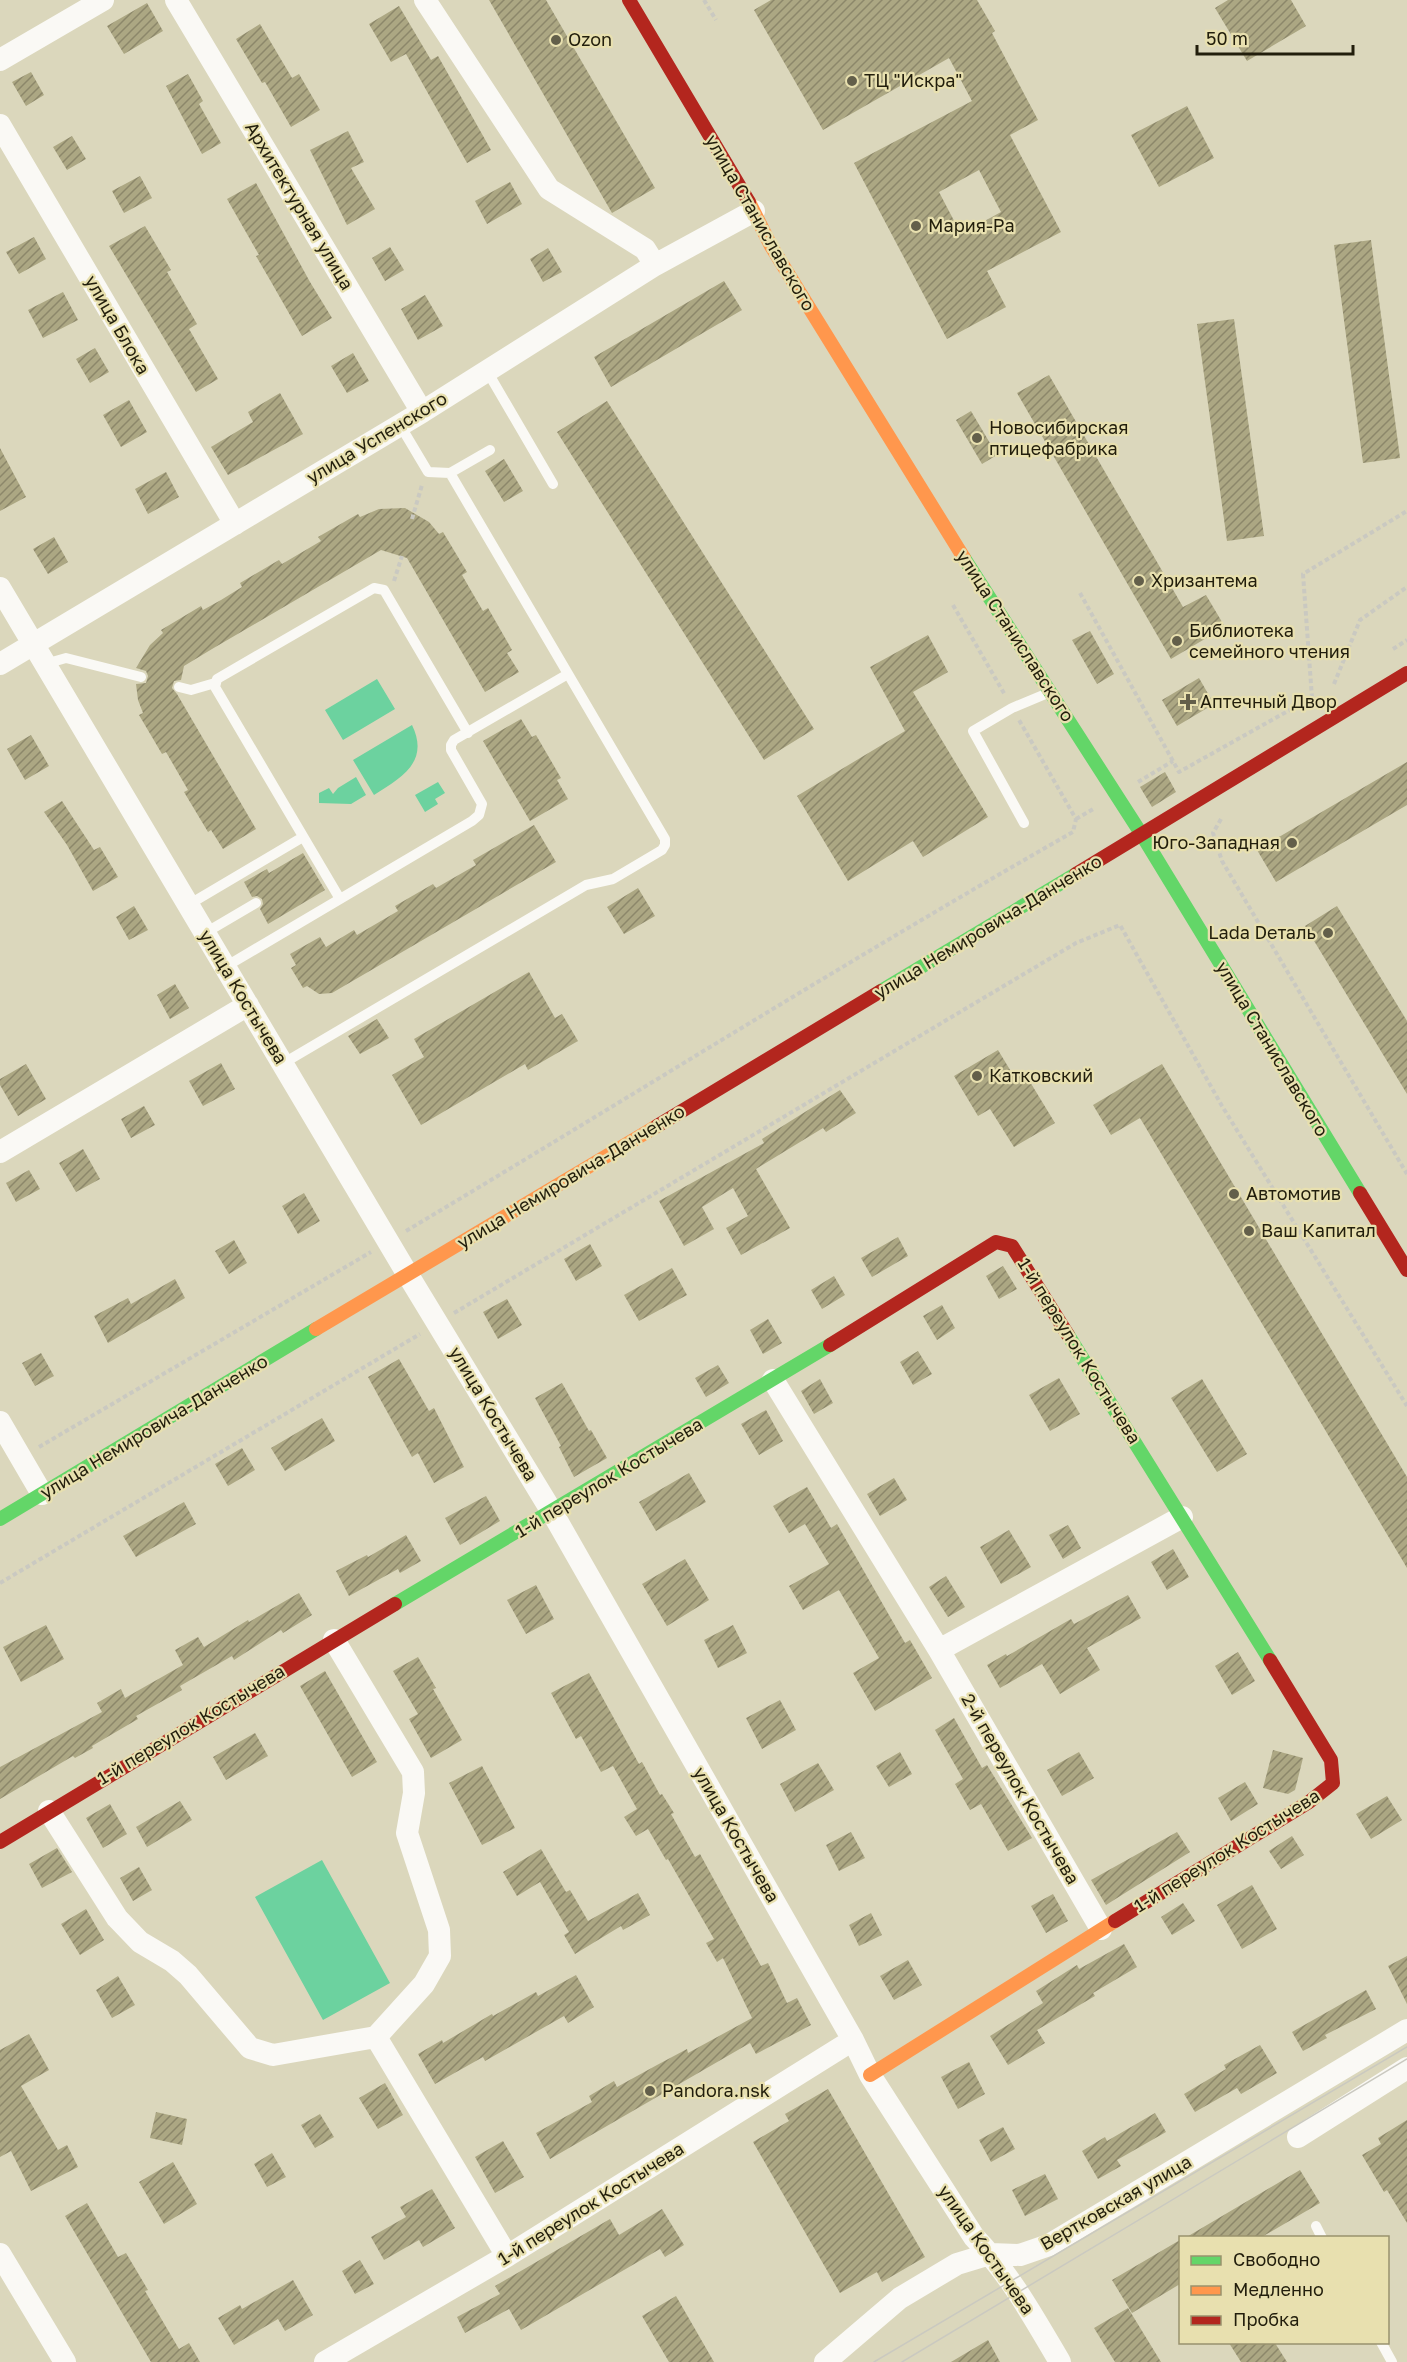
<svg xmlns="http://www.w3.org/2000/svg" width="1407" height="2362" font-family="'Golos Text',sans-serif">
  <defs>
    <pattern id="building-hatch" width="6" height="6" patternUnits="userSpaceOnUse" patternTransform="scale(1.5)"><rect width="6" height="6" fill="#aca783"/><path d="M-1 1l2-2M0 6l6-6M5 7l2-2" fill="none" stroke="#8c876a"/></pattern>
  </defs>
  <rect width="100%" height="100%" fill="#dbd7bc"/>
  <!-- green -->
  <path fill="#6cd29f" d="M377 679 395 709 343 740 325 710Z
    M412 725C430 762 401 778 374 795L353 760Z
    M356 777 366 795 351 804 319 803V793L329 788 333 794 338 788Z
    M438 782 445 793 435 799 438 804 425 812 415 795Z
    M322 1860 390 1983 323 2020 255 1897Z"/>
  <!-- building -->
  <path fill="url(#building-hatch)" fill-rule="evenodd" d="M489 0H546L655 188 612 213Z
    M771 0H977L995 31 992 33 1038 120 1010 135 1061 232 987 271 1006 307 947 339 854 163 972 101 949 58 823 130 754 10ZM979 170 1001 212 961 234 939 192Z
    M1228 0H1291L1306 26 1247 61 1215 8Z
    M147 3 163 31 124 54 107 26Z
    M399 6 431 60 438 56 491 150 467 163 406 54 391 62 369 24Z
    M260 24 292 78 299 74 320 110 291 127 265 82 262 83 236 39Z
    M31 72 44 95 26 106 12 82Z
    M188 74 203 101 199 104 221 143 202 154 166 86Z
    M1187 106 1214 158 1159 187 1131 135Z
    M348 131 364 162 351 168 375 209 347 225 310 150Z
    M72 136 86 159 67 170 53 147Z
    M140 176 152 198 124 213 112 191Z
    M510 182 522 204 487 224 475 201Z
    M256 183 310 282 332 318 302 336 270 280 256 256 259 255 227 199Z
    M145 226 171 270 167 272 197 324 189 329 218 379 196 392 109 246Z
    M34 237 46 259 19 274 6 252Z
    M1371 240 1400 458 1363 463 1334 245Z
    M390 247 404 270 385 281 372 258Z
    M548 248 562 272 543 282 530 259Z
    M724 281 742 310 611 387 594 357Z
    M63 292 78 320 43 338 28 310Z
    M425 295 443 326 418 340 401 309Z
    M1234 319 1264 536 1227 541 1197 324Z
    M95 348 109 372 90 383 76 359Z
    M353 353 369 381 347 393 331 366Z
    M1049 375 1183 607 1206 595 1225 627 1171 659 1017 393Z
    M280 393 303 434 228 475 211 447 253 422 248 412Z
    M129 400 147 432 121 447 103 415Z
    M607 401 814 729 764 760 557 432Z
    M971 411 997 455 982 464 956 420Z
    M0 448 26 497 0 511Z
    M504 459 523 491 504 502 485 471Z
    M166 472 179 497 148 514 135 489Z
    M405 508 429 522 439 534 443 532 467 572 462 575 473 594 483 611 488 608 512 650 507 653 519 672 485 692 407 558 381 550 212 649 184 666 181 680 174 681 172 688 177 694 256 829 223 849 211 830 208 832 184 792 188 790 166 752 162 754 139 715 143 713 138 700 136 684 146 683 148 676 146 671 136 668 150 645 163 633 161 630 201 606 203 610 221 600 242 587 240 583 279 560 282 564 321 541 318 537 358 514 360 517 379 509Z
    M54 537 68 562 48 574 33 549Z
    M1090 631 1114 674 1097 684 1072 640Z
    M928 635 948 672 913 692 988 817 923 857 913 841 848 881 797 796 905 731 870 667Z
    M1199 678 1214 704 1177 726 1162 700Z
    M521 719 532 737 536 735 561 778 557 780 568 799 530 821 483 741Z
    M31 735 49 766 25 780 7 749Z
    M1407 762V805L1276 882 1257 850Z
    M1165 772 1176 792 1152 807 1140 787Z
    M62 801 94 850 100 847 118 877 93 891 67 845 44 812Z
    M534 825 556 862 332 993 319 994 307 986 303 988 291 968 296 965 290 954 320 937 326 947 354 930 357 935 398 911 395 906 433 884 436 888 476 865 473 860Z
    M303 853 325 890 268 924 260 909 263 904 262 899 257 896 252 897 244 882 267 869 269 873Z
    M638 888 655 916 624 934 607 907Z
    M134 906 148 930 129 940 116 917Z
    M1337 906 1407 1021V1094L1305 926Z
    M529 972 555 1018 562 1014 578 1041 528 1070 525 1064 421 1125 392 1075 424 1057 414 1039Z
    M175 984 189 1008 170 1019 157 995Z
    M377 1019 389 1038 360 1054 348 1036Z
    M998 1050 1015 1078 1024 1072 1055 1123 1014 1147 990 1109 978 1116 954 1076Z
    M221 1063 235 1089 203 1106 189 1081Z
    M26 1064 46 1099 18 1116 0 1085V1079Z
    M1162 1064 1407 1477V1568L1140 1118 1111 1135 1093 1105Z
    M840 1090 856 1113 826 1132 823 1128 756 1169 790 1228 741 1255 726 1228 748 1216 733 1188 702 1207 714 1229 684 1246 659 1201 764 1143 762 1139Z
    M144 1106 155 1125 131 1138 121 1119Z
    M83 1149 100 1179 76 1192 59 1163Z
    M29 1170 40 1189 16 1202 6 1183Z
    M304 1193 320 1221 298 1234 282 1206Z
    M898 1237 908 1256 872 1277 861 1258Z
    M234 1240 247 1263 229 1274 215 1251Z
    M590 1244 602 1266 576 1281 564 1259Z
    M1003 1266 1017 1289 999 1299 986 1276Z
    M672 1268 687 1295 639 1321 624 1295Z
    M834 1276 845 1295 822 1309 811 1290Z
    M175 1279 185 1298 108 1343 94 1316 128 1298 131 1304Z
    M507 1299 522 1325 498 1339 483 1312Z
    M942 1305 955 1328 937 1340 923 1316Z
    M768 1319 782 1343 763 1354 750 1330Z
    M918 1351 932 1374 913 1385 900 1362Z
    M41 1353 54 1376 35 1386 22 1363Z
    M399 1359 429 1411 434 1408 464 1467 434 1483 418 1453 412 1457 368 1377Z
    M718 1365 729 1383 706 1397 695 1378Z
    M1059 1378 1080 1414 1050 1431 1029 1395Z
    M820 1379 833 1403 814 1414 801 1391Z
    M1202 1379 1247 1454 1217 1472 1171 1398Z
    M562 1383 589 1431 591 1430 607 1458 574 1477 559 1447 561 1446 535 1398Z
    M766 1410 783 1441 759 1455 741 1424Z
    M322 1418 335 1441 285 1471 271 1448Z
    M242 1448 255 1470 228 1486 215 1464Z
    M689 1473 706 1502 656 1531 639 1502Z
    M894 1478 907 1500 880 1516 867 1494Z
    M807 1487 831 1528 837 1524 905 1643 910 1640 932 1678 875 1711 853 1673 879 1658 839 1590 803 1610 789 1586 829 1564 805 1524 789 1533 773 1506Z
    M486 1496 500 1521 460 1545 445 1518Z
    M184 1502 196 1524 136 1557 123 1536Z
    M1068 1525 1081 1548 1063 1559 1049 1535Z
    M1009 1530 1031 1567 1001 1584 980 1547Z
    M406 1535 421 1561 400 1573 398 1569 349 1596 336 1571 367 1555 368 1557Z
    M1173 1549 1189 1577 1167 1590 1151 1562Z
    M685 1559 709 1600 667 1626 642 1584Z
    M946 1576 965 1607 948 1617 929 1587Z
    M536 1585 554 1619 526 1634 507 1600Z
    M299 1593 312 1615 283 1633 281 1630 234 1660 232 1656 180 1686 182 1690 136 1716 138 1719 92 1746 93 1748 75 1758 73 1756 0 1799V1767L102 1712 97 1703 121 1689 125 1698 183 1665 175 1650 198 1637 204 1647 248 1620 249 1622Z
    M1128 1595 1141 1618 1087 1648 1100 1670 1060 1694 1042 1664 1000 1688 987 1665 1006 1654 1007 1656 1071 1619 1074 1624Z
    M46 1625 64 1659 21 1682 3 1647Z
    M733 1625 747 1653 718 1668 704 1640Z
    M1238 1652 1255 1681 1232 1695 1215 1666Z
    M418 1657 436 1688 433 1689 462 1740 431 1758 409 1719 418 1714 393 1671Z
    M325 1671 377 1762 352 1777 300 1686Z
    M589 1673 639 1764 642 1762 660 1795 662 1794 674 1813 671 1814 695 1857 700 1854 761 1966 768 1963 787 2003 797 1998 811 2025 756 2054 750 2043 550 2159 536 2133 592 2102 589 2096 614 2081 617 2087 657 2065 687 2049 688 2053 752 2018 723 1958 717 1962 706 1943 714 1939 668 1859 666 1860 648 1829 636 1836 624 1817 637 1809 613 1766 601 1772 581 1736 576 1739 551 1693Z
    M780 1700 796 1730 762 1749 746 1718Z
    M954 1718 982 1768 987 1765 1032 1838 1008 1851 981 1804 970 1810 955 1784 963 1779 935 1730Z
    M255 1733 268 1756 226 1780 213 1757Z
    M1273 1750 1303 1758 1295 1790 1288 1794 1263 1788Z
    M900 1752 912 1774 889 1787 876 1766Z
    M1079 1752 1094 1778 1062 1796 1047 1770Z
    M818 1763 834 1790 795 1812 780 1784Z
    M482 1766 515 1828 482 1845 449 1783Z
    M1245 1782 1258 1804 1231 1821 1218 1798Z
    M1387 1796 1402 1820 1371 1839 1356 1814Z
    M180 1801 192 1820 147 1847 136 1827Z
    M110 1804 127 1834 103 1848 86 1818Z
    M851 1832 865 1858 839 1871 826 1845Z
    M1177 1832 1190 1852 1106 1905 1091 1880Z
    M1292 1836 1304 1855 1281 1869 1269 1851Z
    M57 1848 72 1872 42 1888 29 1864Z
    M541 1849 566 1892 570 1890 588 1921 638 1893 650 1915 623 1930 621 1926 575 1954 564 1935 569 1932 540 1882 517 1896 503 1872Z
    M139 1867 152 1890 133 1901 120 1878Z
    M1252 1885 1277 1929 1242 1949 1217 1905Z
    M1053 1894 1068 1921 1046 1933 1031 1906Z
    M1183 1903 1195 1921 1172 1935 1161 1917Z
    M86 1909 104 1940 80 1955 61 1924Z
    M871 1913 882 1935 859 1946 849 1925Z
    M1124 1944 1137 1967 1093 1993 1095 1996 1037 2030 1045 2043 1008 2065 990 2036 1043 2003 1036 1991 1077 1965 1079 1969Z
    M1407 1956V2004L1388 1966Z
    M908 1960 922 1985 894 2000 880 1976Z
    M576 1975 594 2007 568 2023 564 2016 485 2061 483 2057 435 2084 418 2054 442 2040 443 2043 492 2014 493 2016 536 1992 538 1996Z
    M118 1976 135 2005 112 2018 96 1990Z
    M1366 1990 1376 2009 1325 2035 1327 2038 1303 2051 1292 2032Z
    M29 2034 49 2070 21 2086 58 2150 67 2145 78 2167 31 2191 11 2151 0 2157V2050Z
    M1260 2045 1277 2073 1241 2094 1237 2088 1195 2112 1184 2094 1226 2069 1224 2065Z
    M969 2062 985 2094 958 2109 941 2077Z
    M385 2083 403 2115 378 2129 359 2098Z
    M828 2089 925 2257 882 2282 877 2272 840 2293 753 2142 789 2121 785 2114Z
    M156 2112 187 2119 182 2145 150 2138Z
    M1155 2113 1166 2132 1117 2160 1121 2166 1098 2179 1082 2151 1105 2137 1107 2141Z
    M320 2114 334 2137 315 2148 301 2125Z
    M1407 2120V2223L1387 2190 1384 2192 1362 2155 1381 2144 1378 2138Z
    M1003 2127 1015 2149 991 2162 979 2140Z
    M503 2141 524 2177 495 2193 475 2157Z
    M272 2153 286 2177 267 2187 254 2164Z
    M173 2162 197 2204 164 2224 139 2182Z
    M1300 2170 1320 2203 1260 2238H1185Z
    M1045 2174 1058 2199 1025 2216 1012 2190Z
    M432 2189 455 2228 423 2247 419 2240 384 2260 371 2237 406 2217 400 2207Z
    M87 2203 118 2257 126 2253 148 2290 145 2291 179 2349 189 2343 200 2362H151L65 2216Z
    M662 2209 684 2245 665 2257 660 2249 521 2330 509 2309 465 2333 457 2317 500 2294 495 2286 610 2219 619 2235Z
    M1180 2240V2284L1132 2313 1112 2280Z
    M360 2260 374 2284 355 2294 342 2271Z
    M293 2280 313 2315 285 2331 278 2319 234 2345 218 2318 240 2305 242 2309Z
    M676 2296 714 2362H669L642 2316Z
    M1128 2308 1161 2362H1115L1094 2328Z
    M988 2340 1000 2362H951Z
    M1229 2343H1275L1287 2362H1241Z"/>
  <g fill="none" stroke-linecap="round" stroke-linejoin="round">
    <!-- path -->
    <path stroke="#cac9c1" stroke-width="4" stroke-dasharray="4.5 3" stroke-linecap="butt" d="M704 0 716 20
      M412 519 422 485
      M394 581 402 556
      M1080 593 1179 772 1304 702
      M953 605 1005 695
      M1393 649 1407 640
      M1334 684 1360 620 1407 587
      M1312 698 1303 574 1407 511
      M1138 782 1173 761
      M1076 819 1095 808
      M1221 819 1213 833 1222 861 1407 1174
      M406 1231C629 1098 848 960 1073 832L1076 819 1019 720
      M454 1313 1076 943 1120 925 1222 1106 1407 1406
      M39 1447 371 1252
      M0 1583 420 1334"/>
    <!-- lane -->
    <path stroke="#faf9f5" stroke-width="10" d="M487 371 553 484
      M450 473 490 450
      M45 664 66 658 141 677
      M179 687 191 690 215 683
      M1024 823 973 731 1012 708 1048 693
      M340 899 215 687 217 679 374 588 384 590 468 733
      M188 905 303 837
      M205 933 256 903
      M225 967 472 821 479 815 482 804 451 750V745L454 740 568 674
      M282 1064 586 885 613 879 662 850 665 845V839L450 473 428 472 400 425
      M1316 2226 1322 2238
      M1381 2342 1392 2362"/>
    <!-- street -->
    <path stroke="#faf9f5" stroke-width="22" d="M176 0 422 412
      M425 0 549 189 645 249 655 265
      M0 60 103 0
      M0 125 235 524
      M0 588 408 1275 552 1512 853 2040 870 2075 974 2237C1010 2274 1034 2318 1060 2362
      M0 664 422 412 655 265 754 211
      M0 1152 248 1005
      M773 1380 939 1650 1101 1929
      M0 1422 42 1494
      M939 1650 1182 1517
      M49 1811 117 1918 140 1942 172 1961 188 1975 250 2048 273 2055 376 2037 424 1984 440 1956 439 1930 407 1833 414 1793 413 1772 334 1640
      M376 2037 507 2256
      M1298 2137 1407 2068
      M0 2254 65 2362
      M325 2362 507 2256 853 2040
      M825 2362 900 2298 957 2264 990 2254 1020 2255 1049 2245 1407 2030"/>
    <!-- fast -->
    <path stroke="#63d668" stroke-width="14" d="M964 558 1142 835
      M1142 835 1360 1193
      M881 991 1076 874
      M1068 1335 1270 1660
      M0 1519 316 1329
      M395 1604 830 1345"/>
    <!-- slow -->
    <path stroke="#ff974d" stroke-width="14" d="M749 202 771 246 964 558
      M316 1329 657 1126
      M870 2075 1115 1921"/>
    <!-- jam -->
    <path stroke="#b3261e" stroke-width="14" d="M629 0 749 202
      M1076 874 1407 673
      M657 1126 881 991
      M1360 1193 1407 1270
      M830 1345 996 1242 1012 1246 1068 1335
      M0 1842 395 1604
      M1115 1921 1309 1802 1333 1783 1331 1760 1270 1660"/>
    <!-- tram -->
    <path stroke="#cac9c0" stroke-width="1.5" d="M874 2362 1407 2047
      M902 2362 1407 2059"/>
  </g>
  <!-- markers -->
  <g fill="#635f4a" stroke="#e8e0af" stroke-width="2">
    <circle cx="556" cy="40" r="6"/>
    <circle cx="852" cy="81" r="6"/>
    <circle cx="916" cy="226" r="6"/>
    <circle cx="977" cy="438" r="6"/>
    <circle cx="1139" cy="581" r="6"/>
    <circle cx="1177" cy="641" r="6"/>
    <path d="M1185 693h6v6h6v6h-6v6h-6v-6h-6v-6h6z"/>
    <circle cx="1292" cy="843" r="6"/>
    <circle cx="1328" cy="933" r="6"/>
    <circle cx="977" cy="1076" r="6"/>
    <circle cx="1234" cy="1194" r="6"/>
    <circle cx="1249" cy="1231" r="6"/>
    <circle cx="650" cy="2091" r="6"/>
  </g>
  <g text-anchor="middle" stroke-width="4.5" stroke-linejoin="round" paint-order="stroke">
    <!-- poi labels -->
    <g font-size="18" fill="#221e0c" stroke="#e8e0af" text-anchor="start">
      <text x="568" y="46">Ozon</text>
      <text x="864" y="87">ТЦ "Искра"</text>
      <text x="928" y="232">Мария-Ра</text>
      <text x="989" y="434">Новосибирская<tspan x="989" dy="21">птицефабрика</tspan></text>
      <text x="1151" y="587">Хризантема</text>
      <text x="1189" y="637">Библиотека<tspan x="1189" dy="21">семейного чтения</tspan></text>
      <text x="1200" y="708">Аптечный Двор</text>
      <text x="1280" y="849" text-anchor="end">Юго-Западная</text>
      <text x="1316" y="939" text-anchor="end">Lada Dеталь</text>
      <text x="989" y="1082">Катковский</text>
      <text x="1246" y="1200">Автомотив</text>
      <text x="1261" y="1237">Ваш Капитал</text>
      <text x="662" y="2097">Pandora.nsk</text>
    </g>
    <!-- street labels -->
    <g font-size="18" fill="#221e0c" stroke="#e8e0af">
      <text transform="translate(299 206) rotate(59)" y="6">Архитектурная улица</text>
      <text transform="translate(760 223) rotate(60)" y="6">улица Станиславского</text>
      <text transform="translate(117 325) rotate(60)" y="6">улица Блока</text>
      <text transform="translate(377 438) rotate(-31)" y="6">улица Успенского</text>
      <text transform="translate(1015 636) rotate(57)" y="6">улица Станиславского</text>
      <text transform="translate(988 927) rotate(-31)" y="6">улица Немировича-Данченко</text>
      <text transform="translate(243 997) rotate(59)" y="6">улица Костычева</text>
      <text transform="translate(1272 1049) rotate(59)" y="6">улица Станиславского</text>
      <text transform="translate(571 1177) rotate(-31)" y="6">улица Немировича-Данченко</text>
      <text transform="translate(1079 1351) rotate(58)" y="6">1-й переулок Костычева</text>
      <text transform="translate(493 1414) rotate(59)" y="6">улица Костычева</text>
      <text transform="translate(154 1427) rotate(-31)" y="6">улица Немировича-Данченко</text>
      <text transform="translate(609 1478) rotate(-31)" y="6">1-й переулок Костычева</text>
      <text transform="translate(191 1725) rotate(-31)" y="6">1-й переулок Костычева</text>
      <text transform="translate(1020 1789) rotate(60)" y="6">2-й переулок Костычева</text>
      <text transform="translate(736 1835) rotate(60)" y="6">улица Костычева</text>
      <text transform="translate(1227 1851) rotate(-32)" y="6">1-й переулок Костычева</text>
      <text transform="translate(1116 2203) rotate(-30)" y="6">Вертковская улица</text>
      <text transform="translate(591 2204) rotate(-32)" y="6">1-й переулок Костычева</text>
      <text transform="translate(986 2250) rotate(55)" y="6">улица Костычева</text>
    </g>
  </g>
  <!-- legend -->
  <rect x="1179" y="2236" width="210" height="108" fill="#e8e0af" stroke="#99926e" stroke-width="1.5"/>
  <rect x="1191" y="2256" width="30" height="9" fill="#63d668" stroke="#99926e" stroke-width="1.5"/>
  <text x="1233" y="2266" font-size="18" fill="#221e0c">Свободно</text>
  <rect x="1191" y="2286" width="30" height="9" fill="#ff974d" stroke="#99926e" stroke-width="1.5"/>
  <text x="1233" y="2296" font-size="18" fill="#221e0c">Медленно</text>
  <rect x="1191" y="2316" width="30" height="9" fill="#b3261e" stroke="#99926e" stroke-width="1.5"/>
  <text x="1233" y="2326" font-size="18" fill="#221e0c">Пробка</text>
  <!-- scale -->
  <path d="M1197 45v9h156v-9" fill="none" stroke="#221e0c" stroke-width="3"/>
  <text x="1206" y="45" font-size="18" fill="#221e0c" stroke="#e8e0af" stroke-width="4.5" paint-order="stroke">50 m</text>
</svg>
